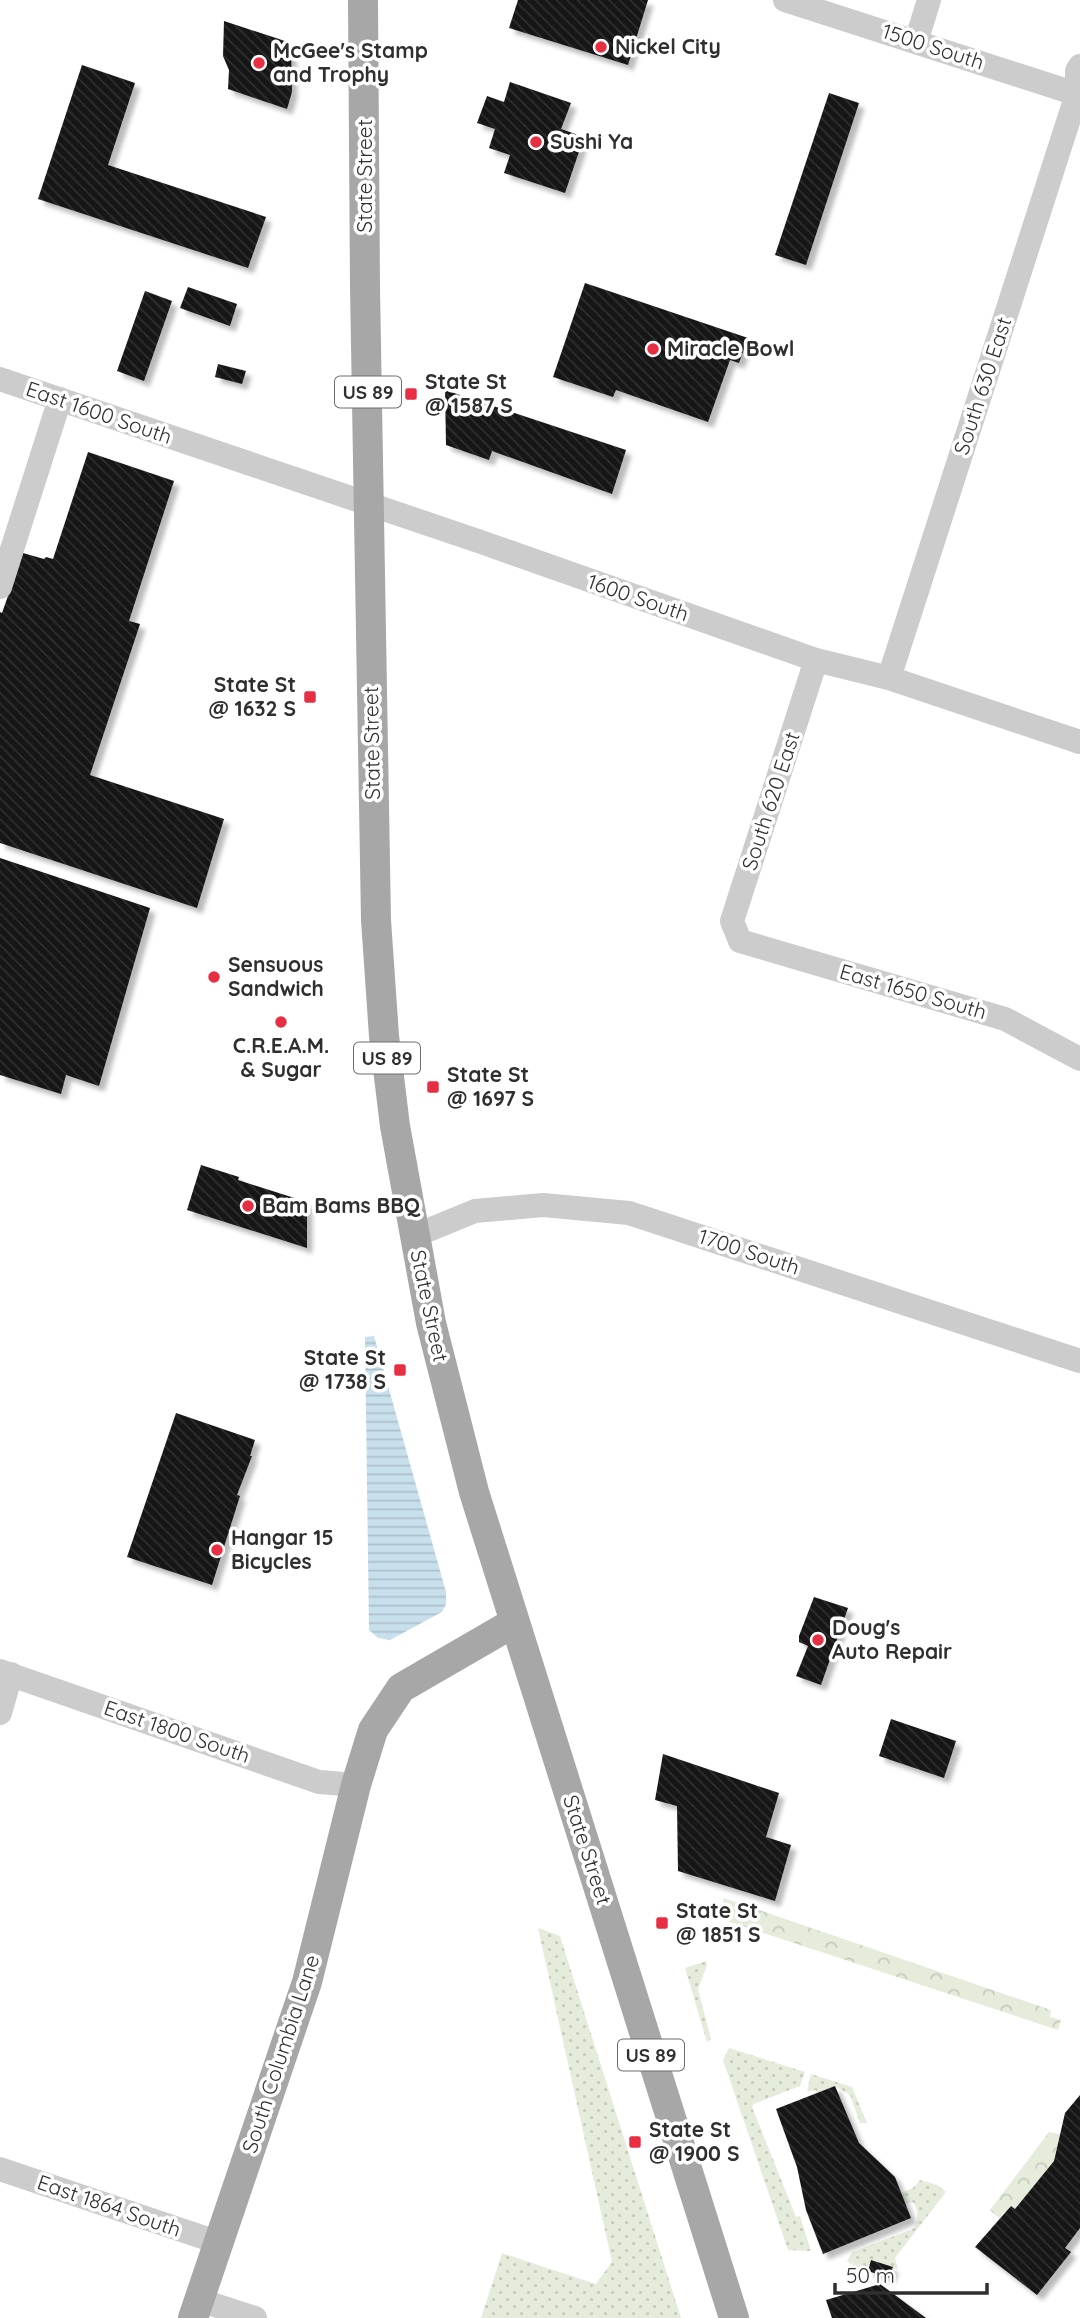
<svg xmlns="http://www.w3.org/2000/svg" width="1080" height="2318" font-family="Quicksand,sans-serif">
  <defs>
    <pattern id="grass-dots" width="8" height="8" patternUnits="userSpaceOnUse" patternTransform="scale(1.75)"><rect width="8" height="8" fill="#e5ecdc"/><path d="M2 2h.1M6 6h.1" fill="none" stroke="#c5cbbd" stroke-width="1.8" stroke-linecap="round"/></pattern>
    <pattern id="forest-crowns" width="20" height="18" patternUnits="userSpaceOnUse" patternTransform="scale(1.75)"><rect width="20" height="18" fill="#e5ecdc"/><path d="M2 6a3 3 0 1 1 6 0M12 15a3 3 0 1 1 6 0" fill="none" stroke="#c5cbbd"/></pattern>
    <pattern id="water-rules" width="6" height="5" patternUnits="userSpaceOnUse" patternTransform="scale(1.75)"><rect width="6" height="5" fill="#c8e0ec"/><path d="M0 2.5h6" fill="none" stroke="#acc0cb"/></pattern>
    <pattern id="building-back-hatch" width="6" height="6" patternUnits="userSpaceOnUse" patternTransform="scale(1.75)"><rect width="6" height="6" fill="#161616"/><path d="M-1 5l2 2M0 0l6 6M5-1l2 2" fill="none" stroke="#303030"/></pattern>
    <filter id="shadow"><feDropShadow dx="5.5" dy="5.5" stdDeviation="2" flood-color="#0004"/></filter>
  </defs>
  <rect width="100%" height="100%" fill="#fff"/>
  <!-- grass -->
  <path fill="url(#grass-dots)" d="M538 1928 560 1936 681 2318H481L502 2253 596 2284 612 2262Z
    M706 1961 707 1965 698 1989 711 2039 707 2042 685 1968Z
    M729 2048 805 2072 800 2086 754 2104 752 2107 796 2217 800 2216 811 2251 788 2250 723 2060Z
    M811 2074 852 2087 867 2123H860L850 2095 835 2086 818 2093 815 2090 807 2092Z
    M920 2180 937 2185 946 2192 895 2258 898 2269 871 2260 868 2271H861L847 2261 852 2252 913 2229C919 2219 919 2212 913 2202L905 2204 901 2193 913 2188Z"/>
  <!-- forest -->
  <path fill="url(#forest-crowns)" d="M724 1898 1051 2010 1050 2017 1061 2020 1058 2030 718 1918Z
    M1049 2132 1060 2134 1054 2161 1015 2209 1011 2206 999 2218 990 2210Z"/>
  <!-- water -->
  <path fill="url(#water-rules)" d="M374 1336 446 1592V1604L442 1612 390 1640 378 1638 369 1630 365 1337Z"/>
  <!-- building -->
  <path fill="url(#building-back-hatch)" filter="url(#shadow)" d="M518 0H648L628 65 509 28Z
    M224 21 288 42 291 48 292 92 287 109 228 89 229 70 223 56Z
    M82 65 135 83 108 165 266 217 248 268 38 199Z
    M510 82 571 103 561 129 584 137 565 193 504 173 510 155 489 148 495 129 477 123 487 96 504 102Z
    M829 93 859 103 806 265 775 255Z
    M585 283 748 338 739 363 730 360 708 422 616 390 613 397 553 377Z
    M188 287 237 304 230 326 180 308Z
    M145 291 172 301 144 381 117 371Z
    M218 364 246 371 242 384 215 377Z
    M445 390 626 450 612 494 492 451 489 460 446 445Z
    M88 452 174 481 129 621 140 624 90 775 224 819 197 908 0 843V612L2 613 23 553 44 559 46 557 53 559Z
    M0 858 150 908 99 1086 66 1075 61 1094 0 1075Z
    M201 1165 239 1177 238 1180 307 1202V1248L187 1210Z
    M176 1413 255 1440 250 1456H252L237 1495 240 1496 212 1585 127 1557Z
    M814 1597 848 1608 821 1685 796 1676 808 1646 799 1642V1636Z
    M891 1719 956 1741 944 1778 879 1756Z
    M663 1754 779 1793 766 1837 791 1845 775 1901 678 1871 677 1806 655 1800Z
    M835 2086 859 2143 895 2177 911 2218 823 2254 806 2210 797 2167 776 2109Z
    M1080 2095V2228L1065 2248 1071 2252 1037 2295 975 2247 1011 2206 1015 2209 1054 2161 1065 2113Z
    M871 2260 893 2267 889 2278 868 2271Z
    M880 2284 926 2318H832L826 2300Z"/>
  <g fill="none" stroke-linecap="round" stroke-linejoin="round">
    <!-- minor -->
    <path stroke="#ccc" stroke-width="24" d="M785 0 1080 95
      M916 42 929 0
      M0 379 481 542 816 660 889 678 1080 742
      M0 587 60 399
      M816 660 732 921 740 941 1005 1019 1080 1059
      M889 678 1077 94V71L1080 66
      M414 1236 475 1211 543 1205 629 1213 1080 1361
      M0 1671 319 1782 356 1785
      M0 1713 11 1674
      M0 2169 217 2242
      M199 2300 255 2318"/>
    <!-- major -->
    <path stroke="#a7a7a7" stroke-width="30" d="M363 0 365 287 376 920 384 1036 395 1126 431 1323 474 1492 734 2318
      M193 2318 307 1982 356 1785 373 1730 401 1688 515 1622"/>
  </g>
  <!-- markers -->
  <g fill="#e72f44" stroke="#fff" stroke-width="2.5">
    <circle cx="601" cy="47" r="7"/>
    <circle cx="259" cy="63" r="7"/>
    <circle cx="536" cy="142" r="7"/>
    <circle cx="653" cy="349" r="7"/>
    <rect x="404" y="387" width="14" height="14" rx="3.5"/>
    <rect x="303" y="690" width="14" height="14" rx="3.5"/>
    <circle cx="214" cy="977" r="7"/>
    <circle cx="281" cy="1022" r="7"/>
    <rect x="426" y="1080" width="14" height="14" rx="3.5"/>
    <circle cx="248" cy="1206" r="7"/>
    <rect x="393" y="1363" width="14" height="14" rx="3.5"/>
    <circle cx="217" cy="1550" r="7"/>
    <circle cx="818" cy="1640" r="7"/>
    <rect x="655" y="1916" width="14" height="14" rx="3.5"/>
    <rect x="628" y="2135" width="14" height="14" rx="3.5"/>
  </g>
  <g text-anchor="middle" stroke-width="7" stroke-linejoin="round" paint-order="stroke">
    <!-- shield labels -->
    <g fill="#fff" stroke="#6d6d6d" stroke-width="2">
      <rect x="335" y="376.5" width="66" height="31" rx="5"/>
      <rect x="354" y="1042.5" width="66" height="31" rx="5"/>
      <rect x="618" y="2039.5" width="66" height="31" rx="5"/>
    </g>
    <g font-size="19" font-weight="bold" fill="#2f2f2f">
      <text x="368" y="399">US 89</text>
      <text x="387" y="1065">US 89</text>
      <text x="651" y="2062">US 89</text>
    </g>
    <!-- poi labels -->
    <g font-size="21" font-weight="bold" fill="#2f2f2f" stroke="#fff" text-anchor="start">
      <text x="615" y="54">Nickel City</text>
      <text x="273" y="58">McGee's Stamp<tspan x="273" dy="24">and Trophy</tspan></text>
      <text x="550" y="149">Sushi Ya</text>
      <text x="667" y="356">Miracle Bowl</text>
      <text x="425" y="389">State St<tspan x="425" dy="24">@ 1587 S</tspan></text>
      <text x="296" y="692" text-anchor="end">State St<tspan x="296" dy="24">@ 1632 S</tspan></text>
      <text x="228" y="972">Sensuous<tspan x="228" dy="24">Sandwich</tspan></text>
      <text x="281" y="1053" text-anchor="middle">C.R.E.A.M.<tspan x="281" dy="24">&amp; Sugar</tspan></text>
      <text x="447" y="1082">State St<tspan x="447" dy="24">@ 1697 S</tspan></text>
      <text x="262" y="1213">Bam Bams BBQ</text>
      <text x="386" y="1365" text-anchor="end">State St<tspan x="386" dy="24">@ 1738 S</tspan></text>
      <text x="231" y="1545">Hangar 15<tspan x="231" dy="24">Bicycles</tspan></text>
      <text x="832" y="1635">Doug's<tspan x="832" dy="24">Auto Repair</tspan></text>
      <text x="676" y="1918">State St<tspan x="676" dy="24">@ 1851 S</tspan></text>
      <text x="649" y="2137">State St<tspan x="649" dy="24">@ 1900 S</tspan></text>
    </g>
    <!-- street labels -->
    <g font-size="21" fill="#2f2f2f" stroke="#fff">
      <text transform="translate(933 47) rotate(18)" y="7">1500 South</text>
      <text transform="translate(365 176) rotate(-90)" y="7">State Street</text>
      <text transform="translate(983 386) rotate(-72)" y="7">South 630 East</text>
      <text transform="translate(99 413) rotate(19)" y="7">East 1600 South</text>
      <text transform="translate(638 598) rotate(19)" y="7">1600 South</text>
      <text transform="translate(372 743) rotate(-91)" y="7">State Street</text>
      <text transform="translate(771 801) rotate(-72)" y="7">South 620 East</text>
      <text transform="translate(913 992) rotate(16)" y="7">East 1650 South</text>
      <text transform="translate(749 1252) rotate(18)" y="7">1700 South</text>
      <text transform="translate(429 1306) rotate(78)" y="7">State Street</text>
      <text transform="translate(177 1732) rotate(19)" y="7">East 1800 South</text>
      <text transform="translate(587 1850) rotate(72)" y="7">State Street</text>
      <text transform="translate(281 2054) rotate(-72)" y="7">South Columbia Lane</text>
      <text transform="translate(109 2206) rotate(19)" y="7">East 1864 South</text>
    </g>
  </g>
  <!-- scale -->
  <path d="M835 2283v10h152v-10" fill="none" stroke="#2f2f2f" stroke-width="3.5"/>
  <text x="846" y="2283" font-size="21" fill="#2f2f2f" stroke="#ffffff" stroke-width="5" paint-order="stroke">50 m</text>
</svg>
